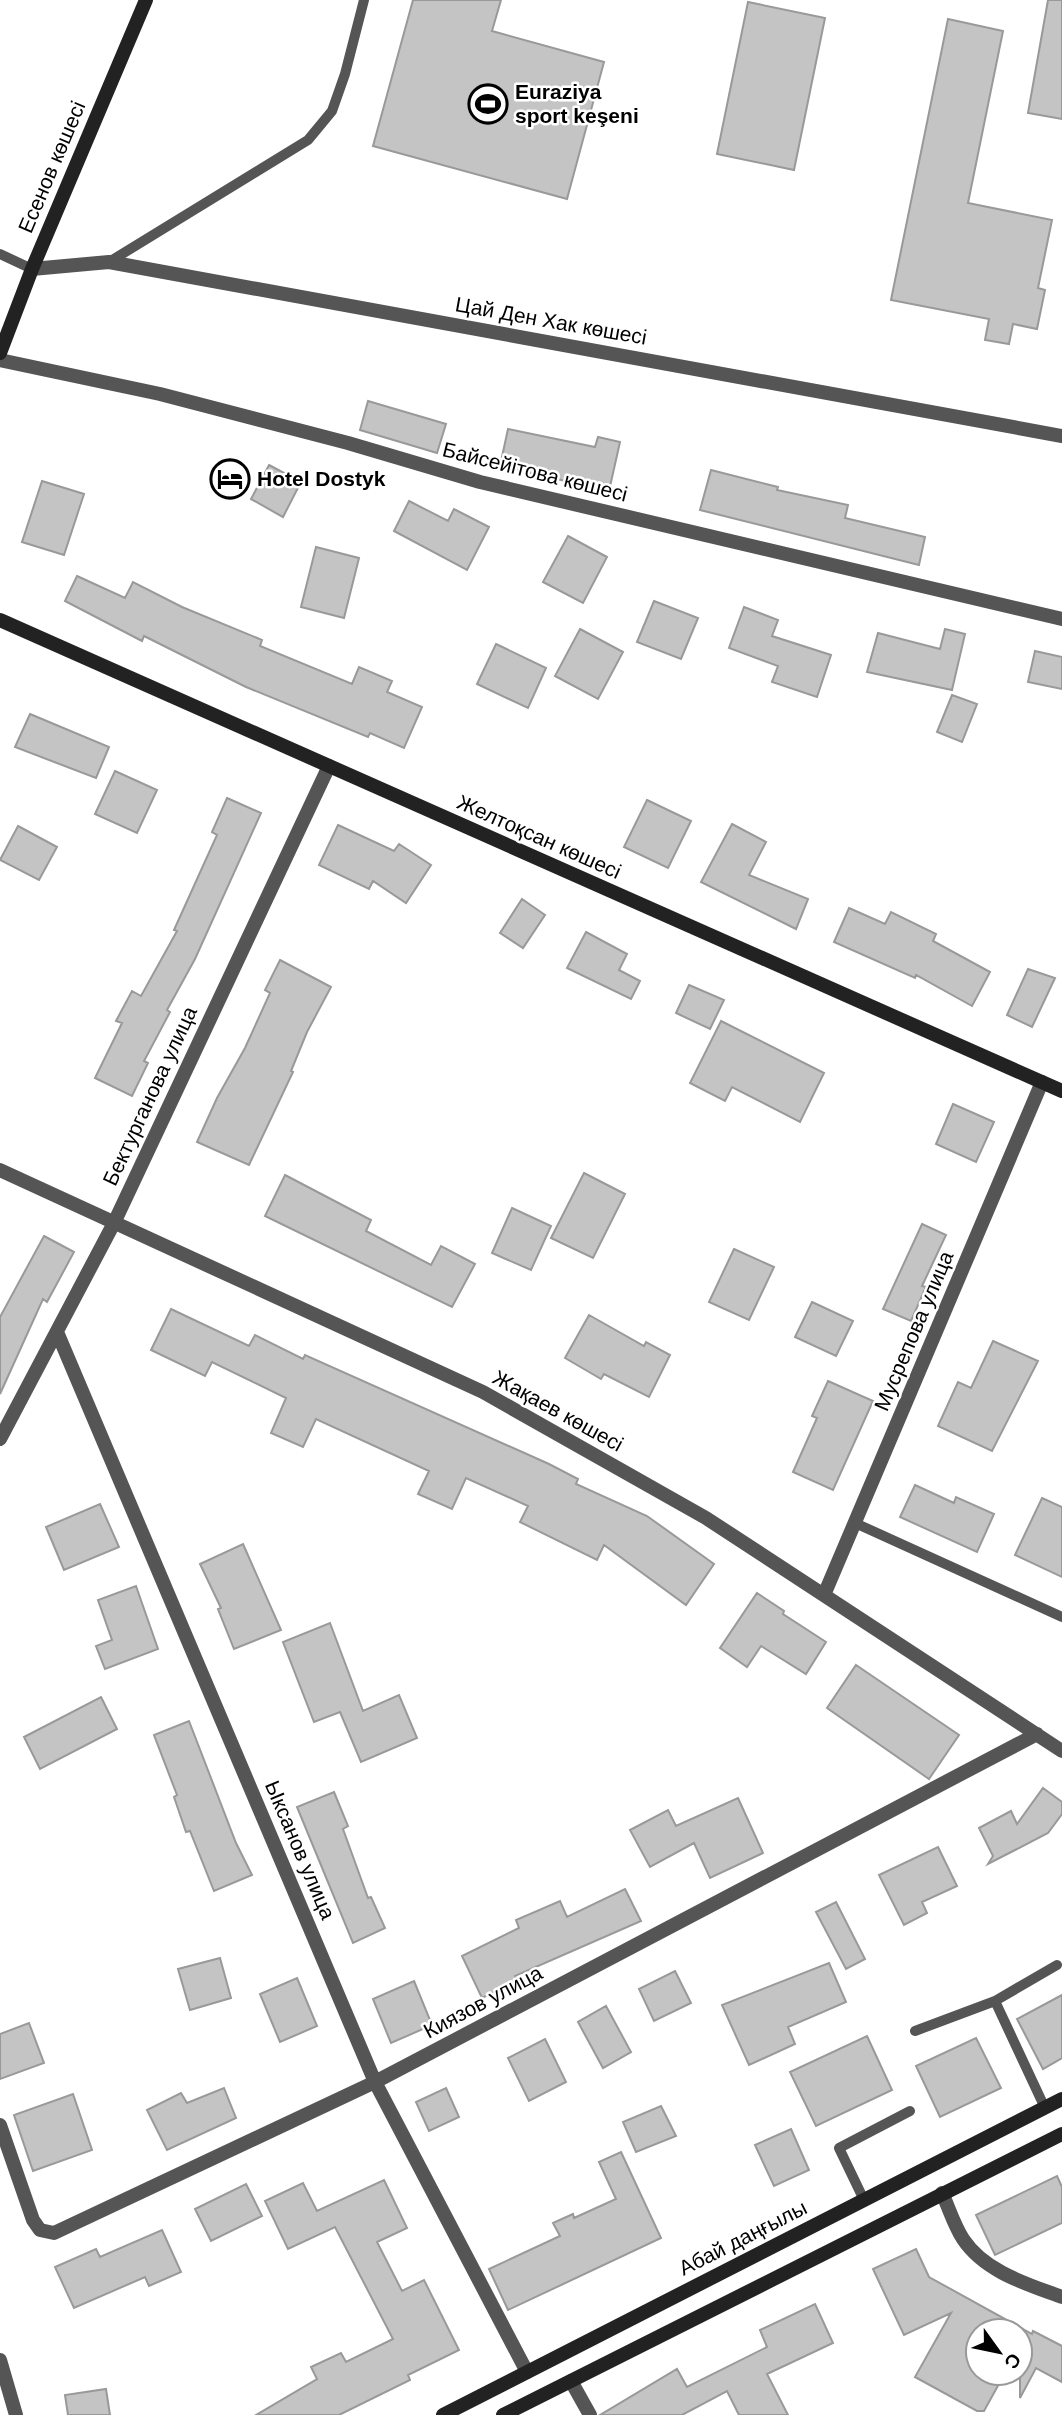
<svg xmlns="http://www.w3.org/2000/svg" width="1062" height="2415" font-family="Helvetica,sans-serif">
  <rect width="100%" height="100%" fill="#fff"/>
  <!-- building -->
  <path fill="#c4c4c4" stroke="#999" stroke-width="2" d="M413 0H501L492 31 604 62 567 199 373 146Z
    M1048 0H1062V119L1028 113Z
    M748 2 825 18 794 170 717 154Z
    M948 19 1003 31 968 203 1052 220 1038 288 1045 290 1037 329 1013 324 1009 344 985 340 989 319 891 300Z
    M368 401 446 424 437 453 360 430Z
    M508 429 595 447 598 437 620 442 609 491 500 466Z
    M269 465 301 482 283 517 251 499Z
    M711 470 778 487 777 490 848 505 845 518 925 537 919 565 700 510Z
    M42 481 84 494 64 555 22 542Z
    M409 501 448 521 454 509 489 527 467 570 394 531Z
    M568 536 607 557 583 603 543 582Z
    M316 547 359 558 344 618 301 607Z
    M77 576 125 598 133 582 182 607 262 640 260 646 352 684 359 667 392 681 387 692 422 707 404 748 370 733 368 737 246 687 144 636 142 641 65 601Z
    M654 601 698 618 681 659 637 642Z
    M744 607 778 620 772 636 831 655 817 697 772 682 778 666 729 648Z
    M580 629 623 652 598 699 555 676Z
    M945 629 965 634 952 690 867 672 878 633 940 649Z
    M496 644 546 668 528 708 477 684Z
    M1035 651 1062 657V689L1028 682Z
    M952 695 977 704 962 742 937 732Z
    M30 714 109 747 96 778 15 747Z
    M115 771 157 790 137 833 95 814Z
    M227 798 261 813 195 959 167 1010 170 1012 144 1061 148 1063 132 1096 95 1078 122 1023 116 1021 132 991 141 996 177 931 174 930 217 835 212 832Z
    M647 800 691 821 668 868 624 847Z
    M732 824 766 842 749 875 808 899 796 929 701 882Z
    M338 825 394 851 399 844 431 865 406 903 373 881 369 889 319 865Z
    M18 826 57 847 39 880 0 860Z
    M522 899 545 915 523 948 500 933Z
    M849 908 885 924 891 912 936 934 933 941 990 972 972 1006 916 975 915 978 834 942Z
    M586 932 627 954 619 970 640 981 631 999 567 968Z
    M280 960 331 987 307 1032 291 1071 293 1072 249 1165 197 1142 217 1098 245 1048 270 993 265 990Z
    M1028 969 1055 978 1032 1027 1007 1015Z
    M689 985 724 1000 710 1029 676 1013Z
    M721 1021 824 1073 800 1122 732 1087 725 1101 690 1083Z
    M953 1104 994 1122 976 1162 936 1144Z
    M584 1173 625 1194 593 1258 551 1238Z
    M285 1175 371 1220 366 1231 431 1265 441 1246 475 1264 452 1307 265 1216Z
    M512 1208 551 1226 531 1270 492 1253Z
    M922 1224 946 1235 922 1286 926 1287 911 1321 883 1309Z
    M44 1236 74 1252 47 1302 43 1299 0 1394V1317Z
    M734 1249 774 1267 749 1320 709 1302Z
    M812 1302 853 1321 836 1356 795 1337Z
    M171 1309 249 1346 255 1335 303 1359 305 1355 549 1464 578 1479 576 1484 647 1516 714 1564 686 1605 604 1545 597 1560 520 1522 528 1506 466 1478 452 1509 418 1494 429 1471 316 1419 303 1447 271 1433 286 1398 212 1362 205 1376 151 1350Z
    M589 1315 644 1346 646 1342 670 1355 649 1397 604 1374 601 1379 565 1358Z
    M993 1341 1038 1361 992 1451 938 1426 958 1382 971 1388Z
    M828 1381 873 1401 833 1490 793 1472 817 1418 812 1416Z
    M915 1485 954 1503 956 1497 994 1514 977 1552 900 1517Z
    M1042 1498 1062 1507V1577L1015 1555Z
    M100 1504 119 1547 64 1570 46 1527Z
    M243 1544 281 1630 234 1649 218 1609 221 1608 200 1564Z
    M136 1586 158 1649 105 1669 96 1646 112 1640 98 1600Z
    M757 1593 784 1611 783 1614 826 1642 806 1674 761 1646 747 1667 720 1648Z
    M330 1623 363 1711 399 1695 417 1738 361 1762 340 1712 314 1722 283 1642Z
    M856 1665 959 1735 929 1779 827 1708Z
    M101 1697 117 1729 40 1769 24 1737Z
    M189 1721 236 1843 252 1875 214 1891 190 1831 186 1832 174 1797 177 1795 154 1735Z
    M1043 1788 1062 1802V1814L1048 1833 988 1864 993 1856 979 1828 1011 1811 1017 1824Z
    M334 1792 348 1826 343 1829 368 1898 371 1897 385 1928 353 1943 297 1807Z
    M738 1798 763 1853 710 1878 694 1843 650 1867 630 1830 668 1810 676 1826Z
    M938 1847 957 1886 922 1902 927 1913 904 1925 879 1875Z
    M625 1889 641 1921 515 1976 517 1981 482 1998 462 1956 519 1928 516 1920 560 1901 567 1917Z
    M836 1902 865 1959 846 1969 816 1912Z
    M220 1958 231 1998 190 2010 178 1969Z
    M829 1963 846 2002 788 2027 795 2044 749 2065 722 2005Z
    M675 1971 691 2003 654 2021 639 1989Z
    M297 1978 317 2026 280 2042 260 1994Z
    M414 1981 432 2025 391 2043 373 1999Z
    M1062 1995V2058L1043 2069 1017 2019Z
    M606 2006 631 2052 603 2068 578 2022Z
    M29 2023 44 2063 0 2079V2034Z
    M867 2036 892 2090 816 2126 790 2072Z
    M976 2038 1001 2088 940 2117 916 2066Z
    M545 2039 566 2082 529 2101 508 2058Z
    M224 2088 236 2118 167 2150 147 2110 181 2093 187 2103Z
    M446 2088 459 2117 429 2131 416 2102Z
    M73 2094 92 2150 33 2171 14 2115Z
    M661 2106 676 2136 636 2152 623 2122Z
    M791 2129 809 2170 774 2186 755 2145Z
    M621 2152 661 2238 508 2310 489 2269 560 2236 553 2223 573 2214 574 2218 616 2199 599 2162Z
    M1057 2176 1062 2187V2223L995 2255 976 2215Z
    M384 2180 407 2228 377 2242 402 2291 424 2280 459 2350 408 2375 410 2380 339 2415H256L317 2379 311 2367 341 2353 346 2362 393 2339 335 2227 288 2249 265 2201 303 2183 317 2211Z
    M246 2184 262 2216 211 2241 195 2209Z
    M162 2230 181 2272 149 2286 145 2277 74 2308 55 2267 96 2249 100 2257Z
    M916 2249 929 2277 1032 2334 1033 2331 1062 2346V2382L1036 2368 1020 2398V2331H978V2373H1005L984 2411H977L915 2377 951 2313 904 2335 873 2269Z
    M815 2304 833 2343 767 2374 788 2415H739L727 2391 682 2415H600L677 2369 687 2387 767 2347 760 2330Z
    M106 2389 110 2415H68L65 2395Z"/>
  <g fill="none" stroke-linecap="round" stroke-linejoin="round">
    <!-- lane -->
    <path stroke="#555" stroke-width="10" d="M0 254 32 269
      M109 262 308 140 332 111 345 74 364 0
      M855 1523 1062 1617
      M995 2001 1045 2108
      M915 2031 995 2001 1057 1965
      M864 2200 839 2148 910 2111"/>
    <!-- street -->
    <path stroke="#555" stroke-width="14" d="M32 269 109 262 1062 436
      M0 360 160 394 348 443 480 482 1062 619
      M0 1170 483 1392 706 1518 1062 1751
      M57 1332 375 2082 527 2372
      M0 1439 114 1223 329 766
      M824 1595 1042 1082
      M0 2125 33 2220 40 2230 54 2233 375 2082 1037 1734
      M942 2193C949 2208 954 2225 963 2239 985 2272 1027 2284 1062 2297
      M0 2360 16 2415
      M571 2381 590 2415"/>
    <!-- secondary -->
    <path stroke="#222" stroke-width="14" d="M0 353 32 269 146 0
      M0 620 1062 1091
      M443 2415 1062 2099
      M503 2415 1062 2134"/>
  </g>
  <!-- icons -->
  <defs>
    <g id="stadium-ring" transform="scale(2.0125)"><circle r="9.5" fill="#fff" stroke="#000" stroke-width="1.5"/><path d="M0-5a6.5 5 0 1 0 0 10a6.5 5 0 1 0 0-10ZM-3.5-1.8h7v3.6h-7Z" fill="#000"/></g>
    <g id="hotel-ring" transform="scale(2.0125)"><circle r="9.5" fill="#fff" stroke="#000" stroke-width="1.5"/><path d="M-6-4.5h1.5V1H6V5H4.5V3h-9V5H-6ZM-4 0a1.8 1.8 0 1 1 3.6 0ZM.5 0V-2.5h3Q6-2.5 6 0Z" fill="#000"/></g>
  </defs>
  <g fill-rule="evenodd">
    <use href="#stadium-ring" x="488" y="104"/>
    <use href="#hotel-ring" x="230" y="479"/>
  </g>
  <g text-anchor="middle" stroke-width="5" stroke-linejoin="round" paint-order="stroke">
    <!-- poi labels -->
    <g font-size="21" font-weight="bold" fill="#000" stroke="#fff" text-anchor="start">
      <text x="515" y="99">Euraziya<tspan x="515" dy="24">sport keşeni</tspan></text>
      <text x="257" y="486">Hotel Dostyk</text>
    </g>
    <!-- street labels -->
    <g font-size="21" fill="#000" stroke="#fff">
      <text transform="translate(52 167) rotate(-67)" y="7">Есенов көшесі</text>
      <text transform="translate(551 321) rotate(10)" y="7">Цай Ден Хак көшесі</text>
      <text transform="translate(535 472) rotate(14)" y="7">Байсейітова көшесі</text>
      <text transform="translate(539 837) rotate(24)" y="7">Желтоқсан көшесі</text>
      <text transform="translate(150 1096) rotate(-65)" y="7">Бектурганова улица</text>
      <text transform="translate(914 1331) rotate(-67)" y="7">Мусрепова улица</text>
      <text transform="translate(558 1411) rotate(29)" y="7">Жақаев көшесі</text>
      <text transform="translate(300 1850) rotate(67)" y="7">Ыксанов улица</text>
      <text transform="translate(483 2002) rotate(-28)" y="7">Киязов улица</text>
      <text transform="translate(743 2238) rotate(-27)" y="7">Абай даңғылы</text>
    </g>
  </g>
  <!-- north arrow -->
  <g transform="translate(999 2352) rotate(123)"><circle r="33" fill="#ffffff" stroke="#999999" stroke-width="2"/>
  <path d="M0-5L12 26L0 18L-12 26Z" fill="#000000"/>
  <text y="-10" font-size="19" font-weight="bold" text-anchor="middle" fill="#000000">С</text>
  </g>
</svg>
